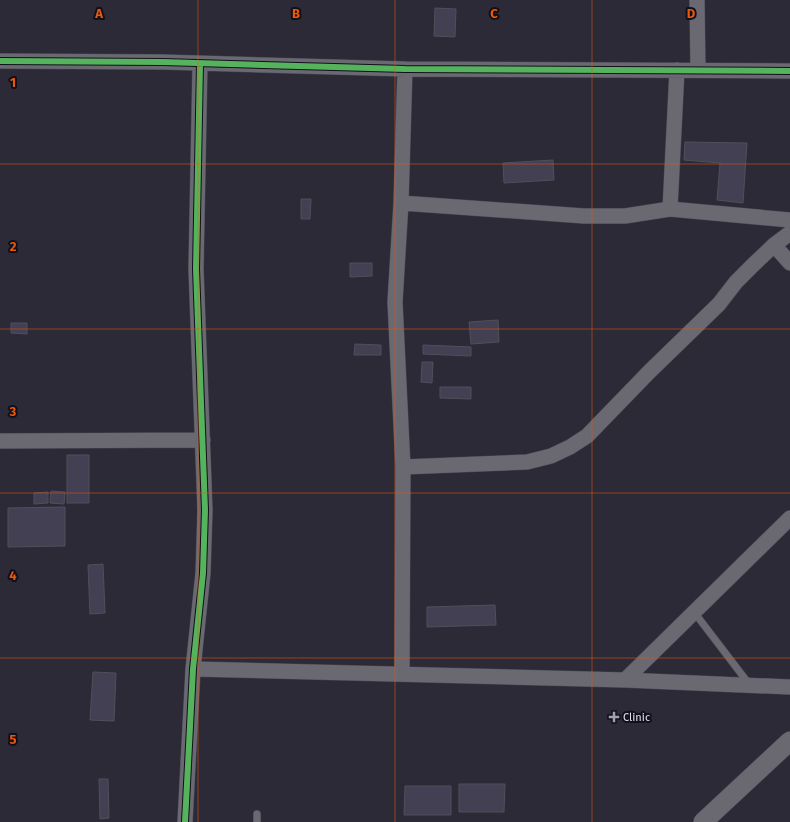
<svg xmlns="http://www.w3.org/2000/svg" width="790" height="822" font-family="'Fira Sans',sans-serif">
  <rect width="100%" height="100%" fill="#2c2a37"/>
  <!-- building -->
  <path fill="#434053" stroke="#514f5a" d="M435 8 456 9 455 37 434 36Z
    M685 142 747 143 743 203 717 200 720 163 684 160Z
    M553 160 554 180 504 183 503 163Z
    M301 199H311L310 219H301Z
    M350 263H372V276L350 277Z
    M498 320 499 342 471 344 469 322Z
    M11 323H27V334L11 333Z
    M355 344 381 345V355H354Z
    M423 345 471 347V356L423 354Z
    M422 362H433L432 383 421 382Z
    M440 387H471V399L440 398Z
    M67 455H89V503H67Z
    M51 491 65 492 64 504 50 503Z
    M48 492V503L34 504V493Z
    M65 507V546L8 547V508Z
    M103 564 105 613 90 614 88 565Z
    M495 605 496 625 427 627V607Z
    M93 672 116 673 114 721 90 720Z
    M99 779H108L109 818 100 819Z
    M459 784H505L504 812H459Z
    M405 786H451V815H404Z"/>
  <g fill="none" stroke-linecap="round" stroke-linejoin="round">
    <!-- service casing -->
    <g stroke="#464550" stroke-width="8">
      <path id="service" d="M694 612 749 684
        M257 814V822"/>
    </g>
    <!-- minor casing -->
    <g stroke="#464550" stroke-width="16">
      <path id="minor" d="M697 0 698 70
        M0 61 163 62 405 69 790 71
        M401 203 584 216H625L670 209 790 220
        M670 209 677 70
        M774 245 790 263
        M0 441 203 440
        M403 467 527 462 551 456 570 447 587 436 649 372 719 304 736 282 753 265 774 245 790 233
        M193 669 625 680 790 687
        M402 673 403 467 395 302 401 203 405 69
        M625 680 790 518
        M185 822 193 669 203 573 205 510 196 269 200 64"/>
    </g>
    <!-- tertiary casing -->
    <g stroke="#464550" stroke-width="20">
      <path id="tertiary" d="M703 822 790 741"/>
    </g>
    <!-- service -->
    <use href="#service" stroke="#6a6972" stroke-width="7"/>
    <!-- minor -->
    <use href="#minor" stroke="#6a6972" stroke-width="15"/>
    <!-- tertiary -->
    <use href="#tertiary" stroke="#6a6972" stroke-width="19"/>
    <!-- cycleway casing -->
    <g stroke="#11101a" stroke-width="8">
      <path id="cycleway" d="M0 61 163 62 405 69 790 71
        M185 822 193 669 203 573 205 510 196 269 200 64"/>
    </g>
    <!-- cycleway -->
    <use href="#cycleway" stroke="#56b35d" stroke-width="6"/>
  </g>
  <!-- grid -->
  <path fill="none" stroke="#e8590c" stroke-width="1" stroke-opacity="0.55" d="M198 0V822M395 0V822M592 0V822M0 164H790M0 329H790M0 493H790M0 658H790"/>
  <!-- markers -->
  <path fill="#a1a0af" stroke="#11101a" stroke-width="1.5" d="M612 711h4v4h4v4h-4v4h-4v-4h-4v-4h4z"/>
  <g text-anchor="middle" stroke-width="4" stroke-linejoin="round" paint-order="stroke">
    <!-- poi labels -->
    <g font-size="11" fill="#e0dfef" stroke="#11101a" text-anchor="start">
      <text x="623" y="721">Clinic</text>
    </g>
  </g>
  <g font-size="13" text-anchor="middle" font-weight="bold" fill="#e8590c" stroke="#11101a" stroke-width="4" stroke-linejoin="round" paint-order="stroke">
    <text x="99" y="18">A</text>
    <text x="296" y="18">B</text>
    <text x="494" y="18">C</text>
    <text x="691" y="18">D</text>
    <text x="13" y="87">1</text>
    <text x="13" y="251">2</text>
    <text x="13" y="416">3</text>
    <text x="13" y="580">4</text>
    <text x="13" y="744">5</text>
  </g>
</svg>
